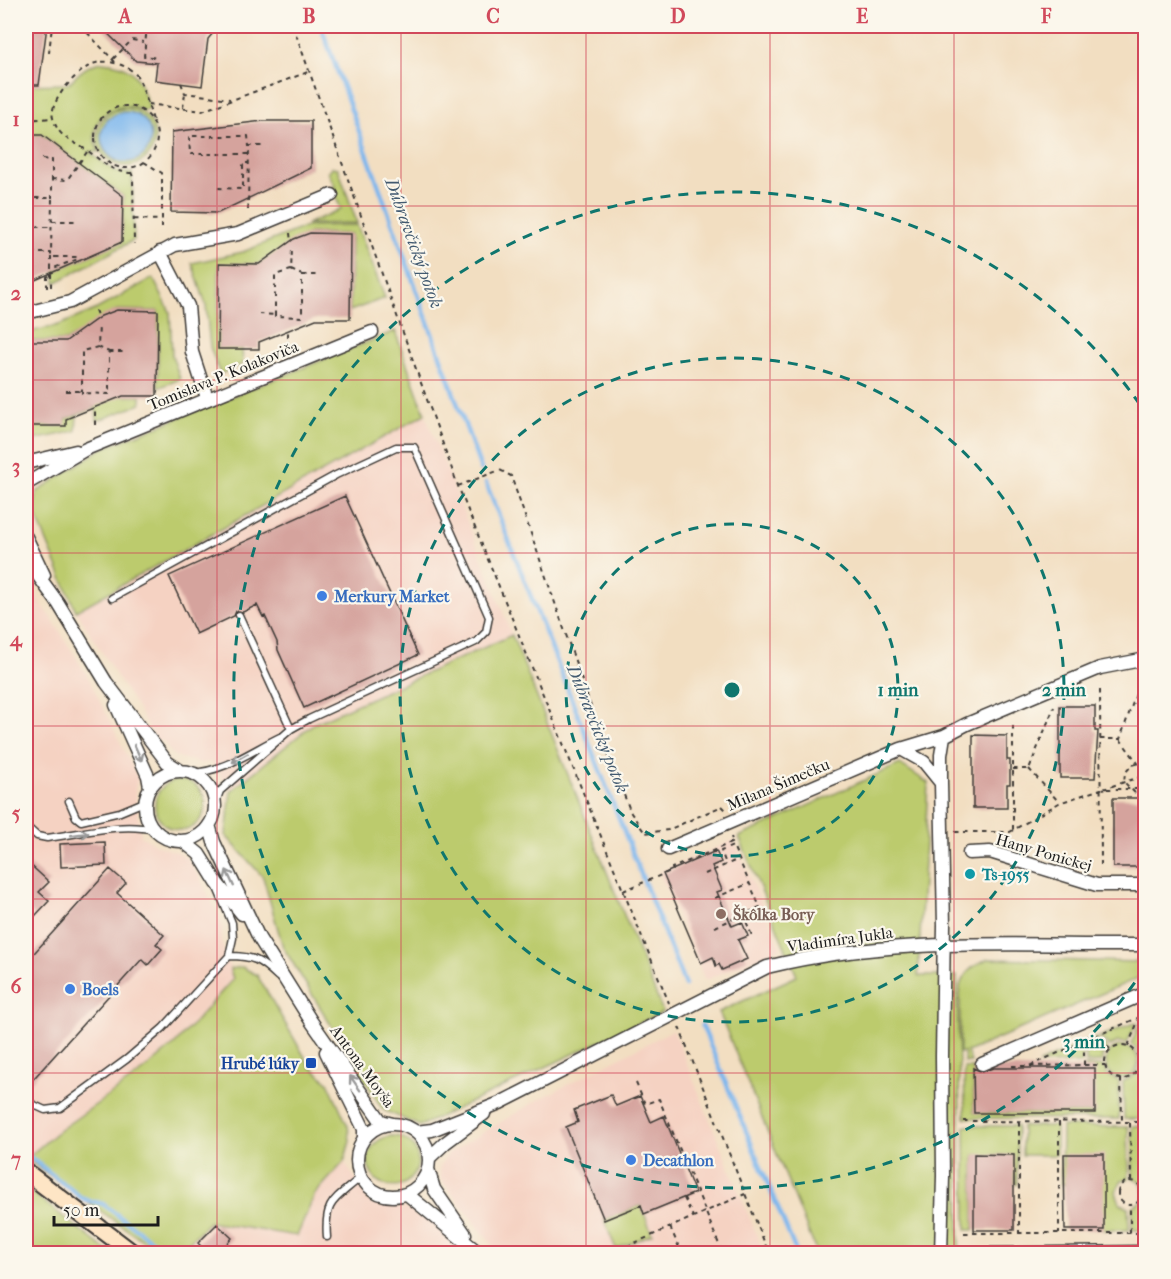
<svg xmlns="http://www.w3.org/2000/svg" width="1171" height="1279" font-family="'IM FELL French Canon',serif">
  <rect width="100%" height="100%" fill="#fbf7ec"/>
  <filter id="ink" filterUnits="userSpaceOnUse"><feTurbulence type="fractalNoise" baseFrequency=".0167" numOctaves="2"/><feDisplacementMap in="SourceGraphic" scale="12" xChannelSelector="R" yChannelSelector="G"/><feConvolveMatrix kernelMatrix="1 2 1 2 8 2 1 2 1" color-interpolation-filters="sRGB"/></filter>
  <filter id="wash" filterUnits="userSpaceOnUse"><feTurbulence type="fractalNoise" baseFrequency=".008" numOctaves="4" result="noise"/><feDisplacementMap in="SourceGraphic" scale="24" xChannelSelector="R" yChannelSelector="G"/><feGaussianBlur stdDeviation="1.35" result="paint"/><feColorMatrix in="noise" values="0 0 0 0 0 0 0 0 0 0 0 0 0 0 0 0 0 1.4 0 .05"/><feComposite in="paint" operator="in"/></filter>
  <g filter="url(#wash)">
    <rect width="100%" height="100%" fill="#f2dec1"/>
    <!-- built -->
    <path fill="#f5d2c2" d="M425 414 512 635 313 724 231 791 211 762 201 763 181 758 173 755 162 740 158 742 76 611Z
      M26 580 56 625 88 677 135 772 138 778 135 791 141 836 158 846 177 852 187 858 198 875 219 916 222 927 221 941 233 979 175 1044 138 1075 57 1132 26 1159Z
      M734 840 781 948 705 980 659 872Z
      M673 1030 764 1253H499L441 1180 439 1169 444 1159 449 1153 538 1100Z
      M344 1162 372 1203 410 1209 422 1219 425 1216 465 1253 178 1254 209 1222 297 1236 315 1194Z"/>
    <!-- green -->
    <path fill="#bccb6d" stroke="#6c7444" stroke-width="1.5" d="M102 62C139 65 137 80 150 108L144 111C115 96 82 122 99 152H89L116 172 132 173 134 240 55 283V271L122 242 123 196 42 135H26V85L68 84C78 74 87 64 102 62Z
      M97 137a29 29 0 1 1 58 0a29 29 0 1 1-58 0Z
      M332 167 338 168 357 223 307 224 341 209 332 188 335 186 328 172Z
      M357 225 385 298 350 311 351 234 310 233 259 264H219L218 348 242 349 243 364 220 374 210 347 206 305 192 263 243 252 307 226Z
      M153 278 170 312 172 355 180 379 158 388V311L117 310 66 341H26V361V333L59 325 95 310Z
      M395 331 425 414 76 611 33 509 37 492 101 449Z
      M123 396H141V404L97 421 96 407 77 415 76 431 34 440 26 437V426H65L66 419 77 415V398Z
      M512 635 663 1012 420 1126 383 1110 283 947 263 877 226 836 231 791 313 724Z
      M900 764 928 783 918 976H957L960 1120 959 1253H817L719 1012 797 976 739 837Z
      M155 805a25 25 0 1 1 50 0a25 25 0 1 1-50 0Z
      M988 959 1145 962V975L967 1052 971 1062 964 1063V1052L960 1053V986C964 973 975 964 988 959Z
      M242 967 257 975 310 1066 328 1082 348 1126 350 1141 344 1162 315 1194 297 1236 209 1222 178 1253 155 1249 26 1159 57 1132 138 1075 175 1044 233 979 230 969Z
      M1145 1012V1119H1124L1123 1081C1142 1076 1147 1056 1131 1044Z
      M1137 1022 1127 1043 1118 1042 1110 1046 1099 1037Z
      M1096 1038 1107 1049 1102 1056V1062L1086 1063V1042Z
      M1083 1043 1082 1063 1039 1064V1063Z
      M1106 1062a16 16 0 1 1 32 0a16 16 0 1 1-32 0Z
      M1085 1066H1103L1107 1075 1119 1081V1119L965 1118 964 1068H973L974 1113H1094Z
      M965 1126H1017V1184H1014L1013 1155H974V1230H966Z
      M1022 1126H1056V1155H1022Z
      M1062 1126 1128 1127 1129 1178 1121 1181 1116 1192 1120 1203 1128 1207 1129 1230H1104L1064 1184H1061Z
      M1132 1126H1145V1230H1132V1207L1142 1201 1145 1194 1141 1183 1133 1178Z
      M368 1161a25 25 0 1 1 50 0a25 25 0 1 1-50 0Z
      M26 1188 110 1253H26Z
      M641 1205 652 1234 616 1249 604 1220Z"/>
    <!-- water -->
    <path fill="#7bb6ed" stroke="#4c6984" stroke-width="1.5" d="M101 137a25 25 0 1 1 50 0a25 25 0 1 1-50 0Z"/>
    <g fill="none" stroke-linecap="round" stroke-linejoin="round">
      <!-- stream -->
      <path stroke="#7bb6ed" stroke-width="4.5" d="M321 26 481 469
        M486 483 685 985
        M702 1025 797 1254
        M26 1154 83 1199 103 1204 161 1248"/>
    </g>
    <g id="blocks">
      <!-- building -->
      <path fill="#d5a39d" d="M26 26H47L39 85H26Z
        M100 26H219L208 39 202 86 155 80 157 63 136 61Z
        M264 121H311V168L218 213 171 212 172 132Z
        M26 135H42L123 196 122 242 26 284Z
        M310 233 351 234 350 319H316L259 342V349H218L219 263 259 264 294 239Z
        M117 310 158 311 157 396H123L66 419V426H26V341H66L101 316Z
        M345 496 418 655 304 708 278 650 277 642 265 616 263 617 257 605 243 612 236 611 234 616 196 634 169 576Z
        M1060 706H1095V731H1098L1095 778H1060Z
        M973 735 1007 736V760H1010V784H1007V808H973Z
        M1113 798H1146V867H1113Z
        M105 842 106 865 61 867 60 844Z
        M716 851 721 862 712 866 722 890 717 892 732 926 742 922 748 936 738 940 747 959 722 970 719 964 716 966 713 957 701 963 663 874Z
        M26 861 49 882 39 892 49 901 35 916 26 907Z
        M110 869 126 883 117 893 164 935 156 944 162 949 148 965 142 959 26 1087V962Z
        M973 1068 982 1072 993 1068H1095V1113H974Z
        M611 1095 616 1106 640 1096 651 1122 664 1116 695 1193 644 1214 641 1205 604 1220 566 1127 578 1122 574 1110Z
        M974 1154 1014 1155V1230H974Z
        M1064 1154H1104V1230H1065Z
        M217 1224 232 1238 218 1254H208L198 1243Z"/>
    </g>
  </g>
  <g filter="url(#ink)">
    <use href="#blocks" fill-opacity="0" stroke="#3c3935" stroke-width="1.5"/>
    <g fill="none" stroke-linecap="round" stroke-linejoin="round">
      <!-- lane casing -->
      <g stroke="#3c3935" stroke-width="9">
        <path id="lane" d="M112 598 336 475 396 447H414L489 617 486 632 476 642 309 719 291 729 220 791 215 805
          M239 615 291 729
          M191 773C224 772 251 751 280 737
          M69 801 76 817 81 821 120 812 144 802
          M26 826 37 836 47 838C81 834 120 822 154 830
          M229 956C254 956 260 960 278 977
          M26 1098 32 1104 45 1110 60 1108 127 1059 163 1028 229 956 233 938 232 923 218 890
          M327 1237C324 1200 335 1200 361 1177"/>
      </g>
      <!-- street casing -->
      <g stroke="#3c3935" stroke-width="15">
        <path id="street" d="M160 252 188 306 192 352 207 398
          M26 313 70 302 175 245 238 234 332 195
          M26 463 76 451
          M26 484 86 449 372 332
          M26 537 44 575
          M26 559 58 603 106 682 167 762 181 771
          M116 705 148 776 150 787
          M901 749 924 762 941 783
          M145 806a35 35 0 1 1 70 0a35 35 0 1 1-70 0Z
          M209 825 214 842 259 938 311 1021 381 1121 393 1124
          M183 841 199 854 217 883 242 914
          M668 849 901 749 944 736 967 724 1100 668 1146 659
          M969 853 990 852 1097 885H1146
          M326 1052 364 1129V1138
          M982 1064 1146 993
          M357 1160a36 36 0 1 1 72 0a36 36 0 1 1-72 0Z
          M416 1132 432 1130 500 1103 767 967C892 936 1018 946 1146 945
          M429 1158 445 1143 484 1114
          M428 1169 434 1189 465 1234
          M407 1194 480 1254
          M941 1254 943 1176 942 1056 944 925 941 783V755L944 736
          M973 1254 1146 1252"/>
      </g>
      <!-- secondary casing -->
      <g stroke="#3c3935" stroke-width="20">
        <path id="secondary" d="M26 1172 134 1254"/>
      </g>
      <!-- path -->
      <path stroke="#3c3935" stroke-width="2" stroke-dasharray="4.5 4.5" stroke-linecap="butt" d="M81 26 116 63
        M147 26 144 56 158 58
        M293 26 458 486 669 1003
        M49 53 52 26
        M113 59 132 40 144 42
        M181 83 185 93 230 99
        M148 104 202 111 308 72
        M95 137a31 31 0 1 1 62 0a31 31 0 1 1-62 0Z
        M183 108 185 93
        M26 120 53 118
        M249 154H190L189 136H248L249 146
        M42 159 52 160V198
        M144 162 162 173V228
        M131 172 133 177 134 244
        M132 173C110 172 105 163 88 151 72 140 59 139 53 118 48 101 80 67 96 63 108 59 129 65 137 76 142 83 150 111 153 120
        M52 179 67 180 87 152
        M218 188 243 189V163H248
        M26 198H52L51 253
        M248 210 249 146H264
        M134 219 161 220
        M52 221H75
        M26 227V253
        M26 227H52
        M290 233 291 242
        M26 266V253H51V257H77L78 259 51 269
        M291 270 302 275V317L275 316V275L291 270 292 249
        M302 275H316
        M51 287V257
        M47 288V277L51 275
        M95 310 98 318
        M259 314 275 315
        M288 346V330
        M98 347 109 352V394L82 393V351L98 347 99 325
        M109 352H124
        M66 391H82
        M95 425V407
        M458 486 500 470 511 476 599 730 631 813 645 833 668 830 722 806 727 811
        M1100 690 1101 865
        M1013 726V831
        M1100 739H1120L1142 677
        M1120 739 1146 774
        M1146 762 1132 765 1125 773 1124 782 1136 794H1146
        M1013 769H1029L1054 707
        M1029 769 1059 802
        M1103 789 1146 775
        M955 832H1010L1059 803 1101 789H1146
        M705 874 739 859
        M623 891 673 870 672 868 733 842 731 837
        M715 898 750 883
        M743 914 753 938
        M715 927 760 907 733 846 721 851 726 864
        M679 1027 769 1254
        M1105 1062a17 17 0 1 1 34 0a17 17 0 1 1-34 0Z
        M1128 1046 1143 1009
        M1110 1049 1096 1036 1140 1017
        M1084 1065H1105
        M1012 1066H1029L1096 1036
        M1030 1066 1084 1065V1041
        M1121 1079 1122 1121
        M636 1083 645 1104 659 1099 723 1254
        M963 1121 1146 1122
        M1019 1122V1233
        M1059 1122V1233
        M1130 1123 1131 1180
        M1118 1193a12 12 0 1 1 24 0a12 12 0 1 1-24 0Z
        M684 1198 693 1217
        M670 1227 682 1254
        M1130 1232V1205
        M964 1233H1146
        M610 1254 745 1194"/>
      <!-- lane -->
      <use href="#lane" stroke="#fff" stroke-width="6"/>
      <!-- street -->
      <use href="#street" stroke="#fff" stroke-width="12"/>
      <!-- secondary -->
      <use href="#secondary" stroke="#fee5c5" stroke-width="16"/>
    </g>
    <!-- one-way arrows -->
    <defs><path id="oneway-shaft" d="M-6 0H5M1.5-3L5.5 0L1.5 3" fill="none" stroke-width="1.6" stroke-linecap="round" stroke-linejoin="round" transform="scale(1.5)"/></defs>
    <g stroke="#999">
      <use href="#oneway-shaft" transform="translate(138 753) rotate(66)"/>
      <use href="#oneway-shaft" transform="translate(240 758) rotate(150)"/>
      <use href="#oneway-shaft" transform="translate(80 834) rotate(-8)"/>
      <use href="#oneway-shaft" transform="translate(230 878) rotate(-115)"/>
      <use href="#oneway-shaft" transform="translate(355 1083) rotate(-125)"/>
    </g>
  </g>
  <!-- grid -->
  <path fill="none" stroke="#d1495b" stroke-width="1.5" stroke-opacity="0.55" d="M217 26V1254M401 26V1254M586 26V1254M770 26V1254M954 26V1254M26 206H1146M26 380H1146M26 553H1146M26 726H1146M26 899H1146M26 1073H1146"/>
  <!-- distance rings -->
  <g fill="none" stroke="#0f766e" stroke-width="3" stroke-dasharray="10 8">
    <circle cx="732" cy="690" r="166"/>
    <circle cx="732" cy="690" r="332"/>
    <path d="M1145 968A498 498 0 1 1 1145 412"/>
  </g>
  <!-- markers -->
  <g fill="#3f7fe0" stroke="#fbf7ec" stroke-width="2">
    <circle cx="322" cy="596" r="6"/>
    <circle cx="70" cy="989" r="6"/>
    <circle cx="631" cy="1160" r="6"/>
  </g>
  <circle fill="#0f9aa8" stroke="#fbf7ec" stroke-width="2" cx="970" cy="874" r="6"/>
  <circle fill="#8d6e63" stroke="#fbf7ec" stroke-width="2" cx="721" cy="914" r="6"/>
  <rect fill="#1a4fb4" stroke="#fbf7ec" stroke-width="2" x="305" y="1057" width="12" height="12" rx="3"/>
  <g text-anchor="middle" stroke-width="4.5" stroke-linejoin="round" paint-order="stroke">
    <!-- street labels -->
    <g font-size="16" fill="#1c1c1c" stroke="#fbf7ec">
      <text transform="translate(223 375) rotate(-22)" y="6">Tomislava P. Kolakoviča</text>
      <text transform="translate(778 784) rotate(-23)" y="6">Milana Šimečku</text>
      <text transform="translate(1044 852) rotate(16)" y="6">Hany Ponickej</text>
      <text transform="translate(840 939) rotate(-8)" y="6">Vladimíra Jukla</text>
      <text transform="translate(363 1066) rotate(54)" y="6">Antona Moyša</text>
    </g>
    <!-- shop labels -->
    <g font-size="16" font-weight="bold" fill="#366cbe" stroke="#fbf7ec" text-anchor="start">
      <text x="334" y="602">Merkury Market</text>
      <text x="82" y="995">Boels</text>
      <text x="643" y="1166">Decathlon</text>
    </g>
    <!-- culture labels -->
    <g font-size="16" font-weight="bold" fill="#0d838f" stroke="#fbf7ec" text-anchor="start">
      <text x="982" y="880">Ts-1955</text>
    </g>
    <!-- education labels -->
    <g font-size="16" font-weight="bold" fill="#785e54" stroke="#fbf7ec" text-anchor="start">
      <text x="733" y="920">Škôlka Bory</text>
    </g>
    <!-- transit labels -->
    <g font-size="16" font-weight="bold" fill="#164399" stroke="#fbf7ec" text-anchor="end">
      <text x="299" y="1069">Hrubé lúky</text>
    </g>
    <!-- water labels -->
    <g font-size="18" font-style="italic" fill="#425a70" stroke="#fbf7ec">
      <text transform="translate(414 243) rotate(70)" y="6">Dúbravčický potok</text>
      <text transform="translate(598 729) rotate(68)" y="6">Dúbravčický potok</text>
    </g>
  </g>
  <circle cx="732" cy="690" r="9" fill="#0f766e" stroke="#fbf7ec" stroke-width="3"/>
  <g font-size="18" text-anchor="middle" font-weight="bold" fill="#0f766e" stroke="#fbf7ec" stroke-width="4.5" stroke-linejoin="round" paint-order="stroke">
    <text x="898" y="696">1 min</text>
    <text x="1064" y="696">2 min</text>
    <text x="1084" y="1048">3 min</text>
  </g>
  <!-- margin -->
  <rect width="1171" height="1279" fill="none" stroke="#fbf7ec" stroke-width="66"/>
  <!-- scale -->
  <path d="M54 1216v9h104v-9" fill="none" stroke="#1c1c1c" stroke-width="3"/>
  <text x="63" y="1216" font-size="18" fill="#1c1c1c" stroke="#fbf7ec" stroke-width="4.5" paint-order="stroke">50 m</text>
  <rect x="33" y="33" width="1105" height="1213" fill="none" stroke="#d1495b" stroke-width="2"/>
  <g font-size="20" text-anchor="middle" font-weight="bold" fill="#d1495b">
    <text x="125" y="23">A</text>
    <text x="309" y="23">B</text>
    <text x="493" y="23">C</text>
    <text x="678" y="23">D</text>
    <text x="862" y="23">E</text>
    <text x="1046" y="23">F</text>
    <text x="16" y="126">1</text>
    <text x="16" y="300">2</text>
    <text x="16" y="473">3</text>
    <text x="16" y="646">4</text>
    <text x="16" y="820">5</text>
    <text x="16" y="993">6</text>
    <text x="16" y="1166">7</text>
  </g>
</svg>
